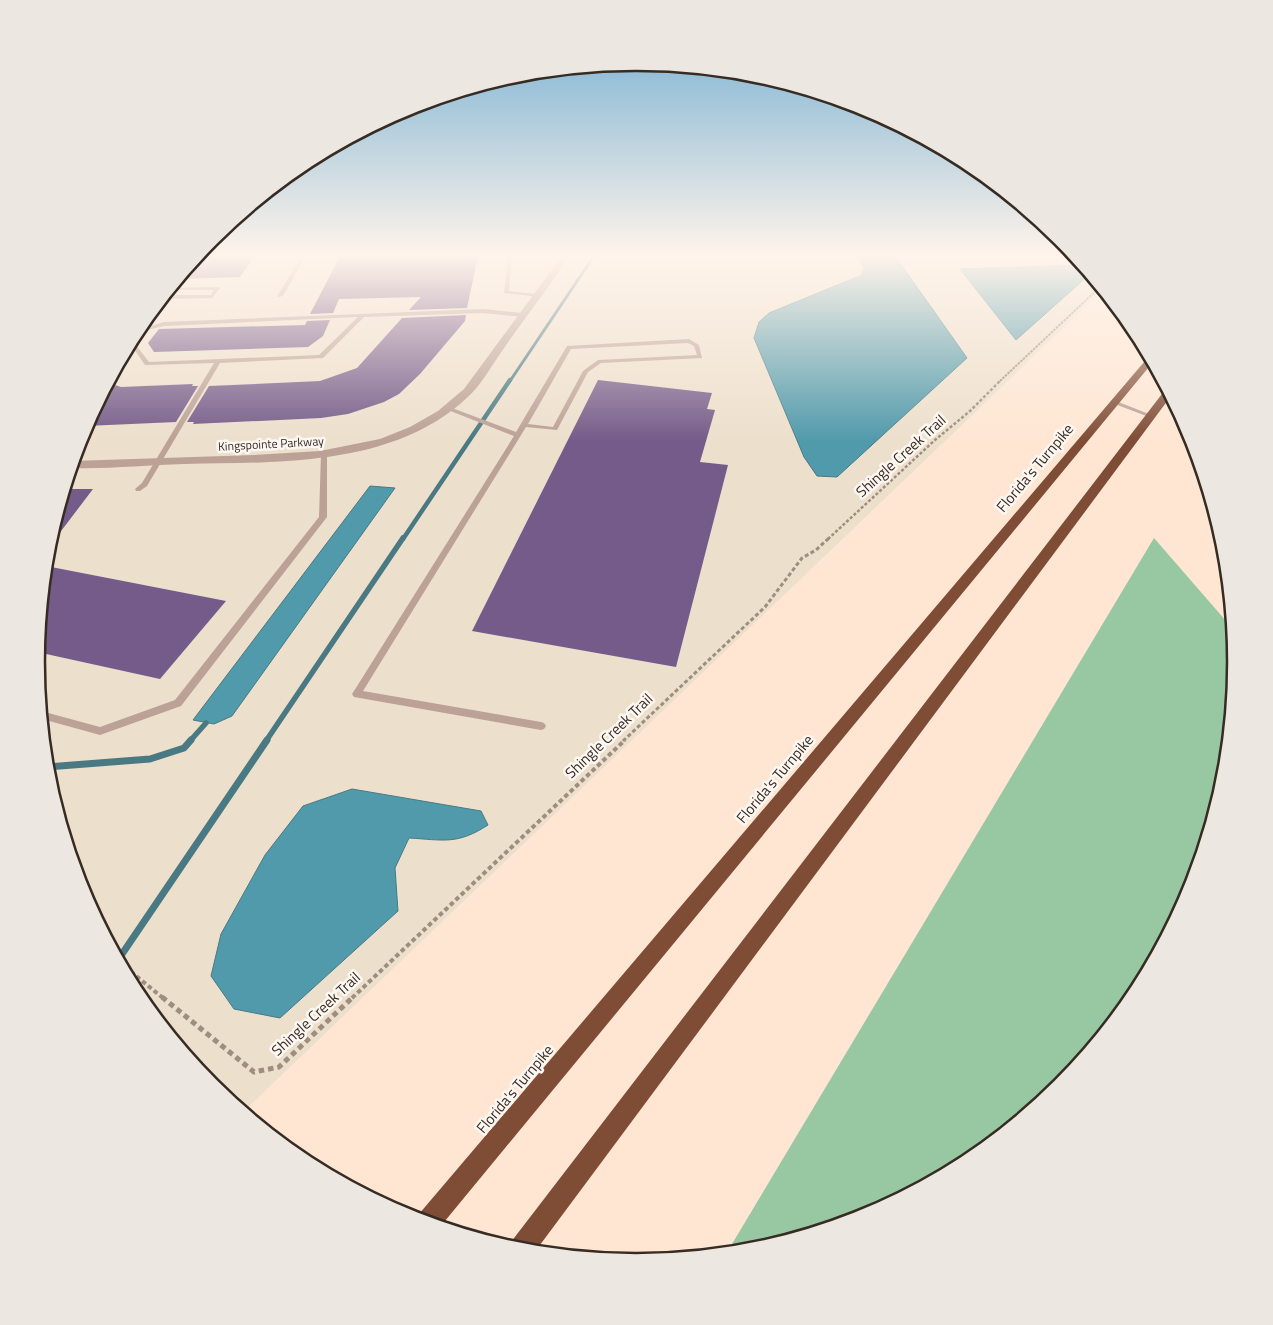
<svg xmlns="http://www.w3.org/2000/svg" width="1273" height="1325" font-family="'Titillium Web',sans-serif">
  <rect width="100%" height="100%" fill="#fee6d3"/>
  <!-- industrial -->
  <path fill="#ecdfcc" d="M198 256H1075L1103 290 243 1112 212 1087 137 996 82 892 48 779 36 662 48 545 82 433 138 329Z"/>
  <!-- green -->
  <path fill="#98c8a2" d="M1154 538 1233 629 1237 663 1225 780 1191 892 1135 996 1061 1087 970 1162 866 1217 753 1251 726 1254Z"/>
  <!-- water -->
  <path fill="#519aab" stroke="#497982" d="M856 256H895L967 358 837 477 817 476 804 457 754 338 759 322 769 313 862 275 864 267Z
    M1083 265 1090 274 1016 340 960 269Z
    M370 486 395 488 232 716 214 724 193 720Z
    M352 789 481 811 488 825C457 845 444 840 409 838L395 868 398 911 280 1018 234 1009 211 976 221 934 265 855 303 806Z"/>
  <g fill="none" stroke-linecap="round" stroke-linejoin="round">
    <!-- stream-far3 -->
    <path stroke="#497982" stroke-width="3" d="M510 381 594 256"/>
    <!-- stream-far2 -->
    <path stroke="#497982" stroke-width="4.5" d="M403 539 510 380"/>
    <!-- stream-far1 -->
    <path stroke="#497982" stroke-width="5.5" d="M190 741 206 723
      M266 741 403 538"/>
    <!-- stream -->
    <path stroke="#497982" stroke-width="7" d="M47 767 150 759 184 748 191 740
      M118 960 267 740"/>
  </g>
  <!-- building -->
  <path fill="#755b89" d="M198 256H255L240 277 178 279Z
    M340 256H478L467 308 409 310 421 297 339 299 333 313 310 314Z
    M466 315 465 321 420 374 399 394 384 402 348 414 321 418 193 424 194 422H187L209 386 320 381 357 368 402 318Z
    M330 320 323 336 308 347 154 352 148 343 159 329 305 325 307 321Z
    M598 380 712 393 707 409 715 410 700 462 728 465 676 667 472 631Z
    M109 383 121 387 193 384 192 386H198L176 422 86 426Z
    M65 489H93L49 547 48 545Z
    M46 566 226 601 160 679 37 652Z"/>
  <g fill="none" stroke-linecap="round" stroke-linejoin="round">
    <!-- path-far4 -->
    <path stroke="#9f8d7f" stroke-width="2" stroke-dasharray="2.5 1" stroke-linecap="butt" d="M1000 381 1101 286"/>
    <!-- path-far3 -->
    <path stroke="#9f8d7f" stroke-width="2.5" stroke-dasharray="3 2" stroke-linecap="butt" d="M828 539 935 440 970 411 1001 380"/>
    <!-- path-far2 -->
    <path stroke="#9f8d7f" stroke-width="3" stroke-dasharray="4 2.5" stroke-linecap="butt" d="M623 741 765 607 802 558 816 550 829 538"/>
    <!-- path-far1 -->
    <path stroke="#9f8d7f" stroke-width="4" stroke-dasharray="4.5 3" stroke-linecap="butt" d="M119 962 163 998
      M352 998 625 740"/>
    <!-- path -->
    <path stroke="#9f8d7f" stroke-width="5" stroke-dasharray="5.5 4" stroke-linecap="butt" d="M162 997 254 1072 279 1067 353 997"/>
    <!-- lane -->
    <path fill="#bba196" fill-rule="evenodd" d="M302 256H306L283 296 278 297 277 296Z
      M508 256H512L509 291 537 294 539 295V297L504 293Z
      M218 287 220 288 212 298 169 299 166 297 168 295H165L175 288ZM176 290H214L211 295H173Z
      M483 309 523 313 526 315 523 317 483 313 364 317 323 358 220 363 147 486 140 491H136L135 489 142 483 214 363 145 365 130 343 132 340 149 362 319 355 358 317 164 326 135 333 137 330 164 322Z
      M689 339 699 345 702 358 601 363 588 372 557 430 526 427 363 691 541 722 544 723 546 726 544 729 541 730 354 697 352 694 354 691 514 436 448 410V408H452L516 432 567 346ZM688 343 694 346 697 355 598 360 583 371 553 427 528 424 571 349Z
      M1112 401H1116L1154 416 1149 417 1112 403Z
      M324 452 327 454V517L181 706 100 735 42 719 41 711 100 727 175 700 319 517 321 454Z"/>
    <!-- street -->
    <path fill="#bba196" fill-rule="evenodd" d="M562 256H570C548 288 524 319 502 351 492 365 483 382 471 394 397 467 281 462 184 464 147 465 109 469 71 468L73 461 254 455 320 451 380 439 410 427 438 411 464 389Z"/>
    <!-- highway -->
    <path fill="#7f4c36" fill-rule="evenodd" d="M1150 355 1153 362 440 1227 417 1220 419 1214Z
      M1168 389 1171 396 534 1253 509 1248 511 1242 1165 390Z"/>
  </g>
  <!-- sky -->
  <linearGradient id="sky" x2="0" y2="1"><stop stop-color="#6baad0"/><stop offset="0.58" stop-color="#fff4eb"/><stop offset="1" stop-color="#fff4eb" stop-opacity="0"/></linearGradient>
  <rect width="1273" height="441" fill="url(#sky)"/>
  <g text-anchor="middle" stroke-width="5" stroke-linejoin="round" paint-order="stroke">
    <!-- far-street labels -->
    <g font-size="12" fill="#372c23" stroke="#fdf7f2">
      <text transform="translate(271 444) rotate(-3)" y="4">Kingspointe Parkway</text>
    </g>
    <!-- street labels -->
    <g font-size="15" fill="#372c23" stroke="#fdf7f2">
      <text transform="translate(901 456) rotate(-42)" y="5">Shingle Creek Trail</text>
      <text transform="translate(1035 468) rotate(-50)" y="5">Florida's Turnpike</text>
      <text transform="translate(609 736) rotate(-44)" y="5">Shingle Creek Trail</text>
      <text transform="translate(775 779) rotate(-50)" y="5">Florida's Turnpike</text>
      <text transform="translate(316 1014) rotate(-43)" y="5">Shingle Creek Trail</text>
      <text transform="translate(515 1089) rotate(-50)" y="5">Florida's Turnpike</text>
    </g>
  </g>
  <!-- crop -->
  <path d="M0 0H1273V1325H0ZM45 662a591 591 0 1 1 1182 0a591 591 0 1 1-1182 0Z" fill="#ede7e1" fill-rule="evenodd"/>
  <path fill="none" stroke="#372c23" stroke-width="2.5" d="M45 662a591 591 0 1 1 1182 0a591 591 0 1 1-1182 0Z"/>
</svg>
